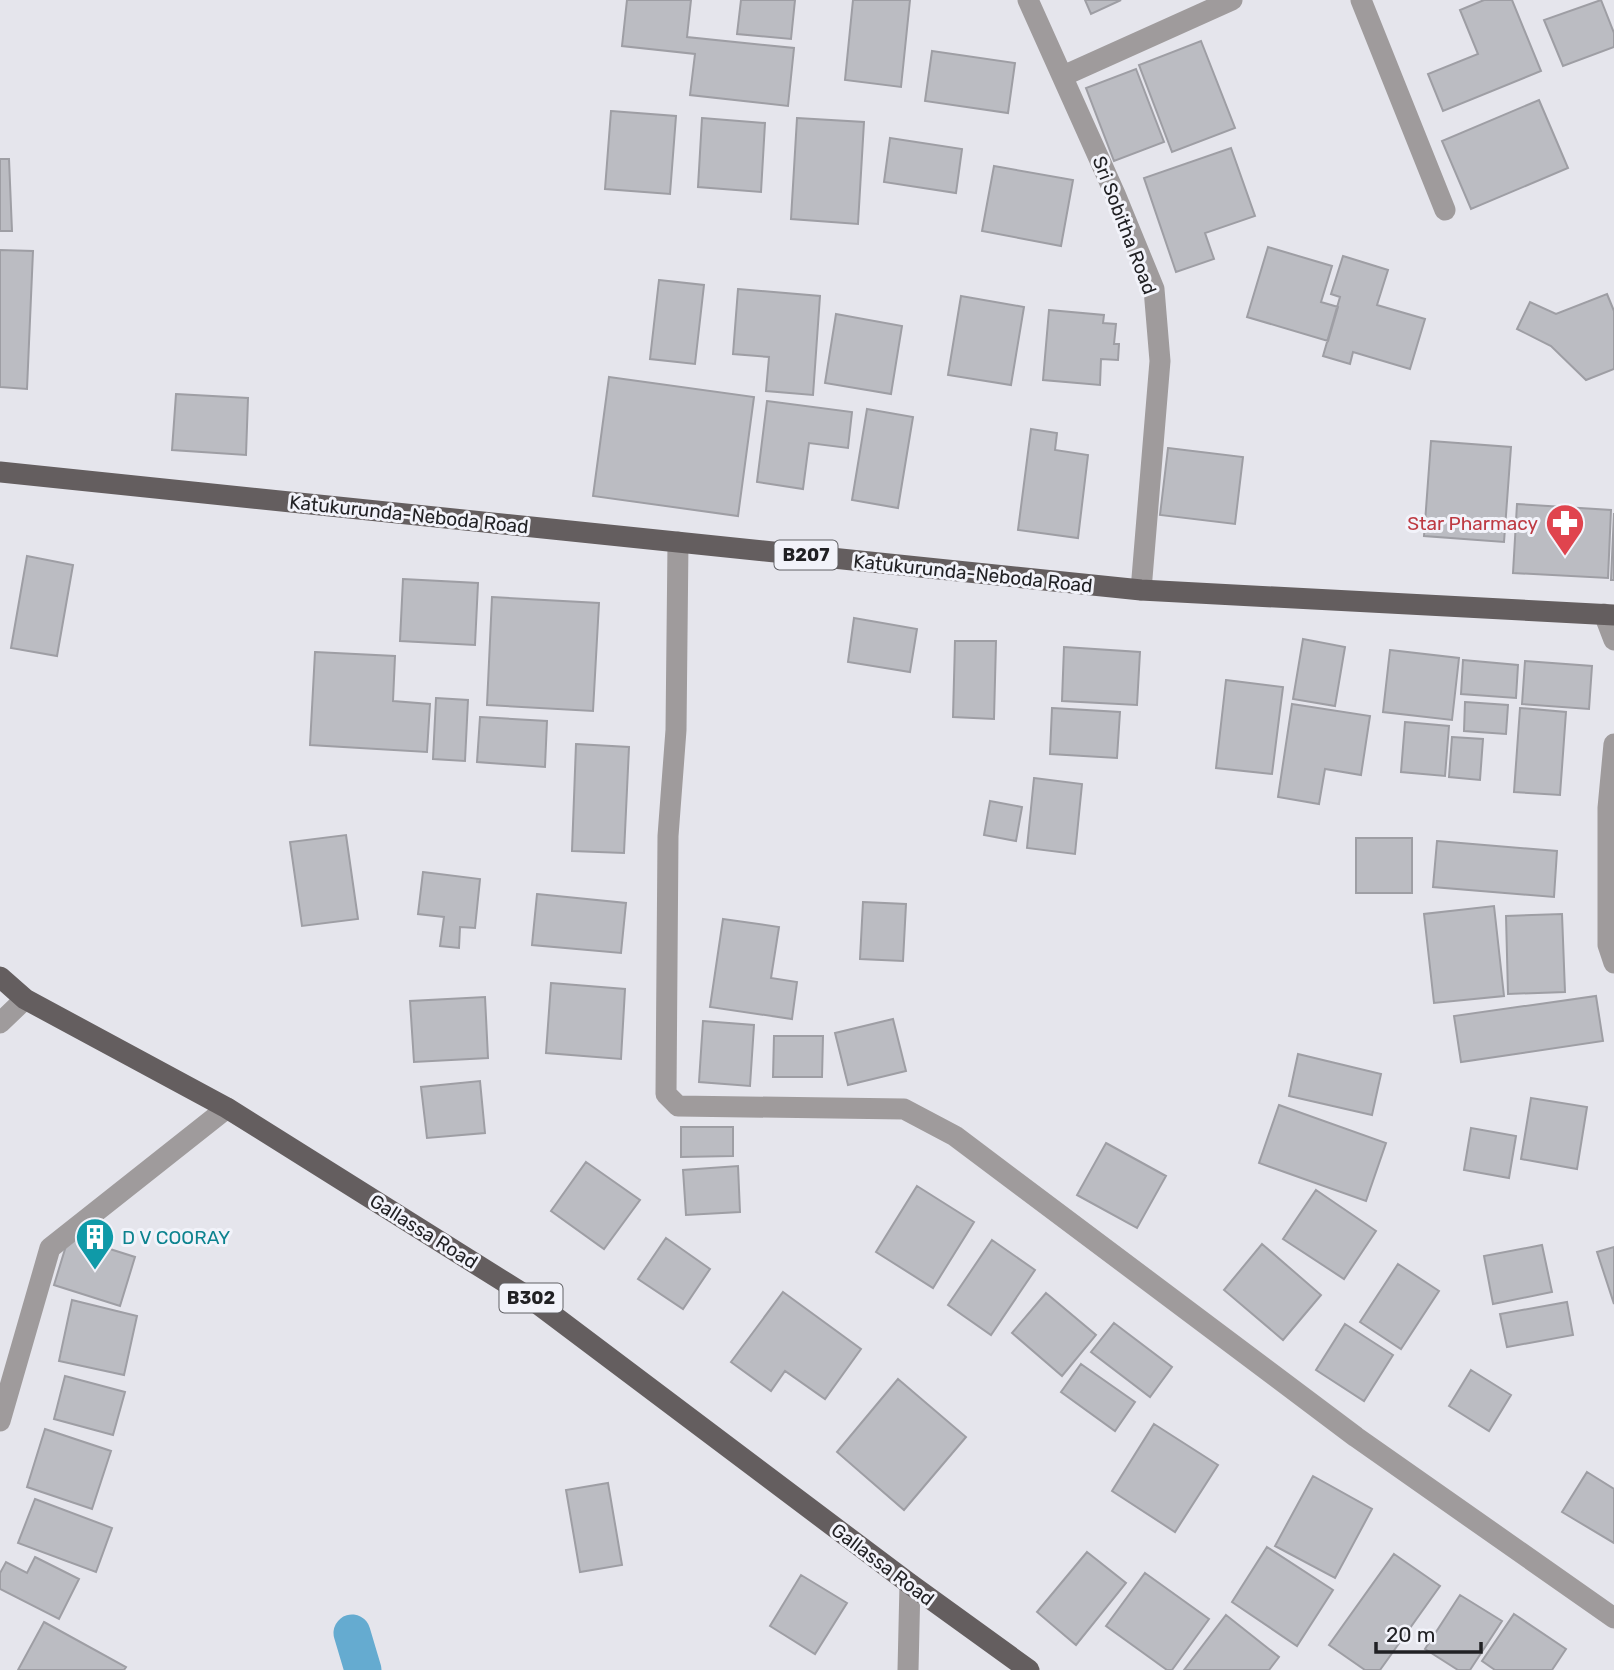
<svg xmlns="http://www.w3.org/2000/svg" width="1614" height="1670" font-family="Rubik,sans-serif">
  <rect width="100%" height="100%" fill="#e5e5ec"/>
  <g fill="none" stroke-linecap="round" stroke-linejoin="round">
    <!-- canal -->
    <path stroke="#65abd0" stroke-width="37" d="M352 1633 363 1670"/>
  </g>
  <!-- building -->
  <path fill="#bbbcc2" stroke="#9e9ea4" stroke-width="2" d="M627 0H691L687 37 794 48 788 106 690 95 695 54 622 46Z
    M741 0H795L791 39 737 34Z
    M853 0H910L901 87 845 80Z
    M1085 0H1121L1091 14Z
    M1484 0H1512L1541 71 1443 111 1428 74 1478 54 1460 10Z
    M1601 0 1614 33V47L1563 66 1544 20Z
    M1201 41 1235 128 1172 152 1139 65Z
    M932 51 1015 63 1008 113 925 101Z
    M1136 69 1164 142 1114 161 1086 88Z
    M1539 100 1568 168 1471 209 1442 141Z
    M611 111 676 116 670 194 605 189Z
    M702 118 765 123 761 192 698 187Z
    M797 118 864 122 858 224 791 219Z
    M890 138 962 149 956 193 884 182Z
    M1231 148 1255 216 1205 233 1214 259 1176 272 1144 178Z
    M0 159H9L12 231H0Z
    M994 166 1073 180 1061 246 982 231Z
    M1268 247 1332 266 1321 302 1338 307 1328 341 1247 317Z
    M0 250 33 251 27 389 0 387Z
    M1343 256 1388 270 1377 305 1425 319 1410 369 1353 352 1350 364 1323 356 1340 297 1331 294Z
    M659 280 704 285 695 364 650 359Z
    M738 289 820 296 813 395 766 391 769 357 733 354Z
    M1607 294 1614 311V369L1586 380 1551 346 1517 329 1530 302 1556 314Z
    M961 296 1024 307 1011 385 948 375Z
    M1049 310 1104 315 1103 323 1116 324 1114 344H1119L1118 360 1101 359 1100 385 1043 380Z
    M836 314 902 326 891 394 825 383Z
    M609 377 754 397 738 516 593 496Z
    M176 394 248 398 246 455 172 450Z
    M767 401 852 412 848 448 809 443 803 489 757 482Z
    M867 409 913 417 898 508 852 500Z
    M1031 429 1057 433 1055 450 1088 455 1078 538 1018 530Z
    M1431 441 1511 447 1504 542 1424 536Z
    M1168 448 1243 457 1235 524 1160 515Z
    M1517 504 1611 510 1608 578 1513 573Z
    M1614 513V580H1611Z
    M27 556 73 565 57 656 11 648Z
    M403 579 478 583 475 645 400 641Z
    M492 597 599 603 593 711 487 705Z
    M854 618 917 629 910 672 848 662Z
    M1303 639 1345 647 1335 706 1293 699Z
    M955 641H996L994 719 953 717Z
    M1064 647 1140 652 1137 705 1062 701Z
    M1390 650 1459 658 1452 720 1383 712Z
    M315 652 395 656 393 701 430 704 427 752 310 745Z
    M1463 660 1518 665 1516 698 1461 694Z
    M1525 661 1592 666 1589 709 1522 704Z
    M1226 680 1283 687 1272 774 1216 768Z
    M436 698 468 700 465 761 433 759Z
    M1465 702 1508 705 1506 734 1464 731Z
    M1292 704 1370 716 1361 775 1325 769 1319 804 1278 797Z
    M1052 708 1120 712 1117 758 1050 754Z
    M1520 708 1566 712 1560 795 1514 792Z
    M480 717 547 721 545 767 477 762Z
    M1405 722 1449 726 1445 776 1401 772Z
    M1452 737 1483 739 1480 780 1449 777Z
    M576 744 629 747 624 853 572 851Z
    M1034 778 1082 784 1075 854 1027 848Z
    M990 801 1022 807 1016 841 984 835Z
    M346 835 358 919 302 926 290 842Z
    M1356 838H1412V893H1356Z
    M1437 841 1557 851 1554 897 1433 887Z
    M423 872 480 879 475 928 460 927 459 948 440 946 444 917 418 914Z
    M537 894 626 903 621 953 532 945Z
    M863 902 906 904 903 961 860 959Z
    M1494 906 1504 996 1434 1003 1424 914Z
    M1562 914 1565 992 1508 994 1506 916Z
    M723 919 779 927 771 978 797 982 792 1019 710 1007Z
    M551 983 625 989 621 1059 546 1053Z
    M1596 996 1603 1041 1461 1062 1454 1016Z
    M485 997 488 1058 414 1062 410 1001Z
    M893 1019 906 1071 848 1085 835 1033Z
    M703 1021 754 1025 750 1086 699 1082Z
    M774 1036H823L822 1077H773Z
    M1298 1054 1381 1074 1372 1115 1289 1096Z
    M480 1081 485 1133 427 1138 421 1087Z
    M1531 1098 1587 1107 1577 1169 1521 1159Z
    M1279 1105 1386 1143 1366 1201 1259 1163Z
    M681 1127H733V1156L681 1157Z
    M1471 1128 1516 1136 1509 1178 1464 1170Z
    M1106 1143 1166 1176 1137 1228 1077 1195Z
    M586 1162 640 1200 604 1249 551 1211Z
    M738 1166 740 1212 686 1215 683 1170Z
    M917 1186 974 1222 933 1288 876 1252Z
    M1316 1190 1376 1231 1344 1279 1283 1239Z
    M69 1236 135 1257 120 1306 54 1285Z
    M666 1238 710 1269 683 1309 638 1279Z
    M992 1240 1035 1270 991 1335 948 1305Z
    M1262 1244 1321 1295 1283 1340 1224 1290Z
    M1542 1245 1552 1292 1493 1304 1484 1256Z
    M1614 1247V1304L1597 1252Z
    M1398 1264 1439 1291 1401 1349 1360 1322Z
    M783 1292 861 1349 825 1399 785 1371 771 1391 731 1362Z
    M1046 1293 1096 1335 1062 1376 1012 1333Z
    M72 1300 137 1316 124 1375 59 1361Z
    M1567 1302 1573 1335 1507 1347 1500 1314Z
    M1114 1323 1172 1367 1150 1397 1091 1352Z
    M1345 1324 1393 1355 1364 1401 1316 1370Z
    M1081 1364 1135 1402 1115 1431 1061 1392Z
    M1471 1370 1511 1395 1489 1431 1449 1406Z
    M65 1376 125 1392 113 1435 54 1419Z
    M898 1379 966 1437 904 1510 837 1452Z
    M1154 1424 1218 1465 1175 1532 1112 1491Z
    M45 1429 111 1451 92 1509 27 1487Z
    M1587 1472 1614 1489V1543L1562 1512Z
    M1313 1476 1372 1509 1335 1578 1275 1546Z
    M608 1483 622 1565 580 1572 566 1490Z
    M35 1499 112 1528 96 1572 18 1543Z
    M1267 1547 1333 1590 1297 1646 1232 1602Z
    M1087 1552 1126 1583 1076 1645 1037 1612Z
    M1394 1554 1440 1586 1380 1670H1365L1329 1645Z
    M35 1557 79 1579 59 1619 0 1589V1573L6 1562 27 1573Z
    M1145 1573 1209 1619 1172 1670H1167L1106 1626Z
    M801 1575 847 1603 815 1654 770 1626Z
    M1460 1595 1502 1621 1470 1670H1458L1425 1649Z
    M1514 1614 1566 1649 1552 1670H1495L1482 1661Z
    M1226 1615 1279 1657 1269 1670H1184Z
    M44 1622 126 1667 124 1670H18Z"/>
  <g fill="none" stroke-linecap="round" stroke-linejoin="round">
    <!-- street -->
    <path stroke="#9f9b9c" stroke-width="21" d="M1028 0 1115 194 1154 289 1160 361 1141 590
      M1361 0 1445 210
      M1063 76 1232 0
      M678 542 676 730 668 836 666 1094 678 1106 904 1109 955 1136 1356 1437 1614 1618
      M1604 614 1614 640
      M1614 744 1608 808V945L1614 963
      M0 1023 25 999
      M0 1421 50 1248 227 1108
      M908 1670 910 1584"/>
    <!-- primary -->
    <path stroke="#645e5f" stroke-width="21" d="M0 472 1141 590 1614 615
      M0 977 25 999 227 1108 530 1298 910 1584 1029 1670"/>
  </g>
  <!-- icons -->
  <defs>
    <g id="pharmacy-pin" transform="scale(2.0125)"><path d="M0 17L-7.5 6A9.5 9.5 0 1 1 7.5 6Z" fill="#e0444e" stroke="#f2f3fa"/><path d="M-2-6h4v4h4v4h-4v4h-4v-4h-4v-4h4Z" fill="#fff"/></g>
    <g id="building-pin" transform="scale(2.0125)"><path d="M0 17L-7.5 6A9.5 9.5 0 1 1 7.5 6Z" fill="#0f9aa8" stroke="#f2f3fa"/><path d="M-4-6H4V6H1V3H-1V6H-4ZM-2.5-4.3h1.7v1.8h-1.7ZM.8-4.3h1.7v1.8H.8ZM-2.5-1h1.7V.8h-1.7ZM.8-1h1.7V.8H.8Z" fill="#fff"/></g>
  </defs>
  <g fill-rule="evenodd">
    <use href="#pharmacy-pin" x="1565" y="523"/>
    <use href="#building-pin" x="95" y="1237"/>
  </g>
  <g text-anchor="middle" stroke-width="6" stroke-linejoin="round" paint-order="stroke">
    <!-- shield labels -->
    <g fill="#f2f3fa" stroke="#606064" stroke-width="2">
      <rect x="774.5" y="540.5" width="63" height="29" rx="5"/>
      <rect x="499.5" y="1283.5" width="63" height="29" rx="5"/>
    </g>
    <g font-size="18" font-weight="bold" fill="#212124">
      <text x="806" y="561">B207</text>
      <text x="531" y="1304">B302</text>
    </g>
    <!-- street labels -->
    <g font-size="19" fill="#212124" stroke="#f2f3fa">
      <text transform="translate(1125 225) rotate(69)" y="7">Sri Sobitha Road</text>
      <text transform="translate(409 514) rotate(6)" y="7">Katukurunda-Neboda Road</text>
      <text transform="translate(973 573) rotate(6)" y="7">Katukurunda-Neboda Road</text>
      <text transform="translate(424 1231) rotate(32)" y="7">Gallassa Road</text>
      <text transform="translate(883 1564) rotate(37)" y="7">Gallassa Road</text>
    </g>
    <!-- health labels -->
    <g font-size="19" fill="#be3a42" stroke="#f2f3fa" text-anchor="end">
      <text x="1538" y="530">Star Pharmacy</text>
    </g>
    <!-- culture labels -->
    <g font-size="19" fill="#0d838f" stroke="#f2f3fa" text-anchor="start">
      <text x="122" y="1244">D V COORAY</text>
    </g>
  </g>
  <!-- scale -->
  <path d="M1376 1642v10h105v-10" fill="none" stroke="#212124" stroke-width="3.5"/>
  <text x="1386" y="1642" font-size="21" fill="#212124" stroke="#f2f3fa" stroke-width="5" paint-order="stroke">20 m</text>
</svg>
